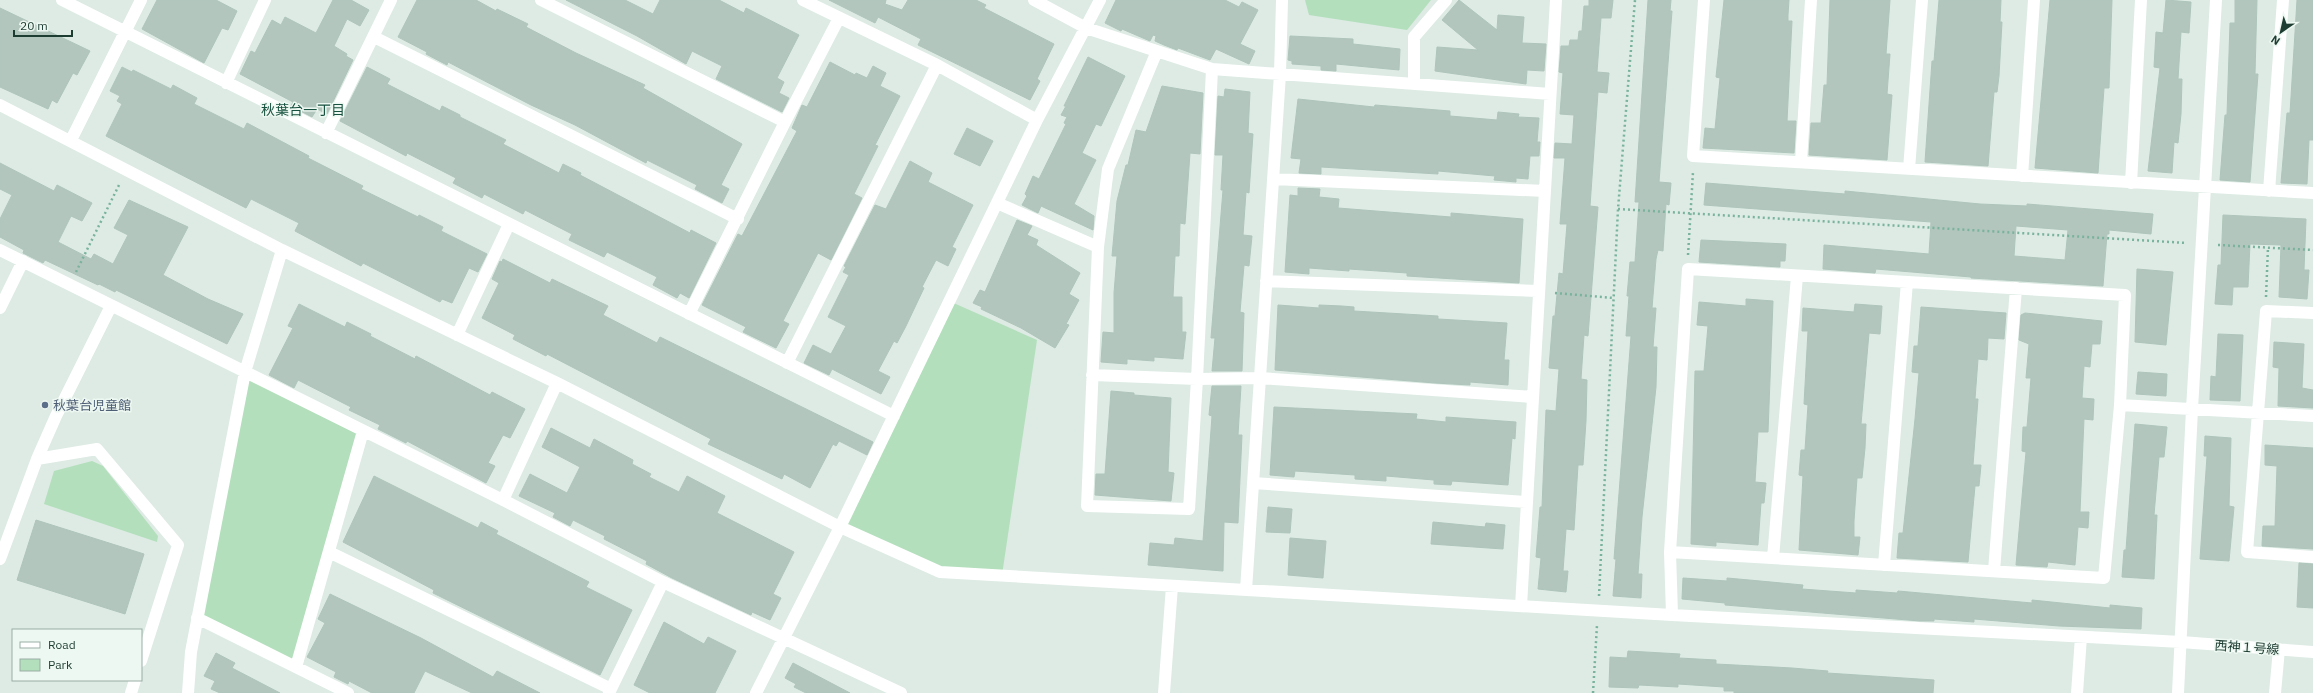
<svg xmlns="http://www.w3.org/2000/svg" width="2313" height="693" font-family="'IBM Plex Sans','Noto Sans JP',sans-serif">
  <rect width="100%" height="100%" fill="#ddebe4"/>
  <!-- green -->
  <path fill="#b3dfbc" d="M1305 0H1431L1407 30 1309 15Z
    M949 301 1037 340 1002 575 940 572 840 527Z
    M245 372 363 431 296 667 197 618Z
    M92 461 103 466 158 536 157 542 44 504 54 471Z"/>
  <!-- building -->
  <path fill="#b2c6bd" stroke="#afc5bb" fill-rule="evenodd" d="M157 0H216L237 11 228 30 222 28 204 63 142 29Z
    M333 0H351L369 10 360 26 347 19 334 46 347 54 346 56 353 60 327 114 317 109 312 117 291 106 293 102 240 74 251 51 255 53 272 20 281 25 285 17 316 33Z
    M417 0H476L496 11 497 9 528 24 526 27 576 53 645 85 643 88 742 144 721 185 729 189 722 203 695 189 697 185 647 160 646 163 575 125 531 105 448 62 447 65 426 54 427 52 398 37Z
    M566 0H625L653 14 660 0H719L744 13 746 8 799 35 777 78 784 82 779 93 789 98 782 112 716 79 722 66 692 51 686 64 637 36Z
    M829 0H886L885 4 902 10 908 0H976L986 5 984 8 1054 44 1037 79 1040 81 1030 100 918 45 921 39 878 17 875 23Z
    M1116 0H1225L1239 7 1242 2 1258 10 1240 44 1255 51 1249 64 1216 49 1210 60 1178 48 1177 50 1164 45 1155 41 1156 36 1153 35 1150 41 1122 29 1121 31 1105 23Z
    M1459 0 1497 30 1498 15 1524 17 1522 43 1546 44 1544 71 1527 70 1526 84 1435 71 1437 47 1478 50 1442 20Z
    M1589 0H1613L1611 18H1601L1597 72 1609 73 1607 93 1598 92 1590 206 1598 207 1588 336 1584 335 1581 379 1587 380 1586 421 1583 465H1578L1574 530 1566 529 1563 571H1568L1566 592 1538 589 1541 558 1536 557 1540 507H1542L1546 410 1556 411 1559 369 1549 368 1553 316H1555L1559 273 1563 274 1567 224H1560L1565 158H1554L1555 143 1572 144 1574 115 1560 114 1563 73 1559 72 1561 46H1569L1570 40H1578L1579 31H1582L1584 6H1589Z
    M1648 0H1671L1670 11H1672L1659 182 1671 183 1669 205 1666 204 1663 251 1658 250 1656 259 1652 308H1656L1653 347H1657L1656 387 1642 517 1638 574H1642L1641 598 1613 596 1616 559H1614L1631 336H1626L1629 296H1627L1630 262H1635L1639 202H1635Z
    M1724 0H1789L1788 15V21H1792L1787 121H1796L1794 153 1703 148 1705 128 1715 129 1720 78 1716 77Z
    M1830 0H1890L1886 54H1890L1887 94 1892 95 1887 160 1809 155 1811 123H1821L1824 85H1827Z
    M1939 0H2001L2000 22H2002L1999 76 1997 92H1994L1988 166 1925 162 1932 61H1934Z
    M2050 0H2112L2109 88H2104L2098 173 2035 168Z
    M2166 0 2191 2 2189 33 2181 32 2178 79H2182L2181 114 2178 143 2174 142 2172 173 2148 171 2160 68 2154 67 2156 32 2163 33Z
    M2235 0H2257L2255 74H2258L2250 182 2220 180 2225 115H2227L2230 23H2235Z
    M2297 0H2313V140H2309L2307 184 2281 183 2287 113H2290Z
    M0 8 90 51 77 75 73 73 57 103 52 100 48 109 0 87Z
    M1290 36 1353 39V44L1400 49 1399 70 1336 64V71L1321 70V66L1292 64V61L1288 60Z
    M1088 57 1125 76 1101 126 1096 124 1082 153 1096 160 1074 204 1094 216 1093 230 1041 206 1038 213 1022 205 1027 196 1025 194 1033 176 1039 179 1066 124 1064 123 1067 117 1061 115 1066 106H1064Z
    M830 62 855 75 856 73 867 78 873 66 886 73 880 86 900 96 875 145 878 146 854 194 862 198 831 260 818 253 783 321 789 324 776 348 743 332 746 327 702 305 738 234 742 236 797 131 792 128 802 105 807 107Z
    M122 67 132 72 133 70 171 89 173 85 197 98 194 104 244 129 247 123 309 156 308 158 363 186 361 189 418 217 419 215 443 227 441 231 487 254 478 272 469 268 452 303 442 299 440 302 363 263 361 266 295 231 299 223 251 199 246 208 106 136 122 104 117 101 120 96 110 91Z
    M367 67 390 79 387 84 440 111 442 106 460 115V117L506 140 503 144 559 173 563 164 581 173 580 175 690 233 691 230 716 243 689 298 680 293 677 298 653 285 657 277 607 252 604 257 569 240 572 234 525 210 523 214 484 194 482 198 453 183 456 178 407 153 406 156 340 121Z
    M1162 86 1203 93 1200 154 1190 153 1185 224 1180 223 1179 256H1175L1173 297H1182V332H1186L1183 359 1154 357V361L1127 359V364L1101 362 1103 332 1114 333V293L1117 256H1112L1117 201 1126 165H1128L1136 130 1146 132Z
    M1225 89 1250 92 1248 133 1253 134 1249 193 1246 192 1243 235 1252 236 1249 266 1244 265 1240 312 1244 313 1242 371H1212L1215 338H1211L1223 190H1221L1223 155H1215L1218 96 1224 97Z
    M1298 99 1374 107 1375 105 1450 111V116L1497 120 1498 112 1519 114 1518 117 1539 118 1537 142H1540L1539 156H1530L1528 179 1516 178V182L1494 180 1495 176 1438 171V174L1321 167V174L1299 173 1301 159 1291 158Z
    M967 128 993 141 980 166 954 154Z
    M910 161 932 173 928 182 973 205 952 247 956 249 948 266 936 260 922 287 924 288 906 326 897 343 894 341 878 371 890 377 881 394 832 369 829 375 804 363 813 345 831 354 846 326 828 317 849 275 843 272 846 267 844 266 875 205 886 209Z
    M0 163 54 191 57 185 92 203 82 221 71 216 58 242 91 259 94 254 113 264 128 235 114 228 129 200 188 227 163 275 208 299 243 314 227 344 116 290 115 292 99 284 98 285 45 260 43 263 23 253 24 250 0 237V219L12 195 0 189Z
    M1706 183 1845 194V191L1980 204 2027 206V204L2153 214 2151 234 2109 230V234H2107L2103 286 1971 278V277L1876 269 1875 273 1823 269 1824 245 1929 254 1931 222 1704 205ZM2016 226 2068 230 2065 260 2014 256Z
    M1298 188 1320 189 1319 197 1339 199 1338 208 1451 217V213L1523 219 1519 283 1407 276V273L1349 269V271L1309 268V274L1285 272 1290 195 1298 196Z
    M2223 215 2306 219 2304 270H2309L2307 299 2279 297 2281 245 2250 244 2248 287H2233L2232 305 2215 304 2218 265H2221Z
    M1017 220 1032 226 1027 235 1038 240 1036 245 1080 273 1069 294 1079 300 1066 324 1069 325 1055 348 1021 328 981 309 982 307 973 303 980 290 985 292Z
    M1701 240 1786 244 1785 261H1780V267L1699 262Z
    M503 259 550 283 552 279 608 306 603 315 657 343 660 337 873 442 867 455 839 441 836 446 833 444 810 488 784 474 782 479 708 444 711 439 547 354 546 356 513 339 515 335 482 318 499 283 492 279 500 261 502 262Z
    M2137 269 2173 272 2166 345 2135 342Z
    M1746 299 1773 301 1768 432H1758L1755 482 1766 483 1764 503H1761L1758 545 1716 542V546L1691 544 1695 371H1704L1708 326 1697 325 1699 302 1746 306Z
    M299 304 345 327 347 322 371 334 370 336 415 359 416 356 490 395 492 392 525 409 510 438 503 435 488 463 495 466 486 483 407 441 406 443 378 429 380 425 349 410 351 407 298 380 294 388 269 375 293 328 288 326Z
    M1855 304 1882 306 1880 334 1869 333 1866 367 1861 424H1866L1865 448 1862 478H1857L1854 521V537H1860L1858 555 1799 550 1803 476 1799 475 1801 450H1805L1808 405 1804 404 1808 331H1802L1803 308 1854 312Z
    M1278 305 1319 308V305L1342 306 1354 307V311L1438 316V319L1507 323 1504 360H1509L1508 385 1470 382V385L1435 383 1275 370Z
    M1921 307 2006 313 2004 339 1988 338 1987 360 1978 359 1975 399H1978L1973 465H1981L1979 486H1975L1968 562 1897 558 1899 533H1903L1915 419 1919 373 1912 372 1914 346H1918Z
    M2025 313 2102 321 2100 344H2092L2090 367 2084 366 2082 398 2094 399 2093 420 2084 419 2080 512H2089L2088 528 2078 527 2075 565 2048 562 2047 567 2016 565 2026 452 2022 451 2023 427H2027L2031 378H2026L2029 344 2019 340 2021 315Z
    M2218 334 2243 335 2240 401 2210 400 2211 376 2216 377Z
    M2274 342 2304 344 2302 388 2313 390V408L2278 406 2279 368 2273 367Z
    M2138 372 2167 374 2166 396 2136 394Z
    M1212 386H1241L1238 435H1242L1238 523 1224 522 1223 571 1148 565 1150 543 1174 545 1175 538 1203 541 1212 416 1209 415Z
    M1111 391 1134 393V395L1171 398 1168 472 1174 473 1171 501 1095 495 1096 474H1105Z
    M1274 407 1417 414 1416 419 1446 422V417L1516 422 1515 439 1512 438 1508 485 1452 481 1451 485 1434 484V480L1386 476V481L1355 479V475L1295 471 1294 477 1270 475Z
    M2135 424 2167 427 2164 457H2159L2154 515H2157L2154 579 2122 577 2124 550H2126Z
    M551 428 590 448 594 439 633 460 632 464 651 474 649 477 679 492 687 476 725 496 717 513 794 552 773 594 781 598 770 620 752 612 751 615 672 578 646 564 647 561 604 539 605 536 573 520 570 526 553 517 555 513 519 496 530 474 567 493 580 467 542 447Z
    M2205 436 2231 438 2229 506 2234 507 2229 561 2200 559 2207 456H2204Z
    M2265 445 2313 448V549L2262 546 2263 526H2275L2277 466 2265 465Z
    M374 476 478 528 481 522 498 531 496 534 589 582 586 587 632 610 600 675 433 593 434 590 343 542Z
    M1268 507 1292 509 1290 533 1266 532Z
    M36 520 144 554 125 614 17 580Z
    M1433 522 1485 527 1486 523 1505 525 1503 549 1431 544Z
    M1290 538 1326 541 1323 578 1288 575Z
    M2299 563 2313 564V608L2297 607Z
    M1683 578 1727 581V578L1760 581 1803 585 1802 589 1856 593V590L1897 593 1898 591 2032 603V600L2110 608V605L2142 608 2141 629 2059 626 1974 619V622L1934 619V621H1920L1725 605V603L1682 599Z
    M330 594 421 638 493 677 497 671 540 693H472L425 671 414 693H372L349 681 348 684 334 677 336 672 307 657 325 623 318 619Z
    M664 622 704 644 708 637 736 651 715 693H650L634 685Z
    M1628 651 1680 654 1679 658 1716 660V664L1792 668 1828 671 1827 673 1934 680 1933 693H1734V691H1724V687L1678 684V687L1639 685 1638 688 1609 687 1610 657 1627 658Z
    M216 653 235 663 232 668 280 693H220L211 689 215 681 204 676Z
    M793 663 850 693H806L794 687 796 684 785 678Z"/>
  <g fill="none" stroke-linecap="round" stroke-linejoin="round">
    <!-- path -->
    <path stroke="#7ab39d" stroke-width="2.5" stroke-dasharray="2 3" stroke-linecap="butt" d="M1618 209 2187 243
      M2218 245 2313 250
      M1688 255 1693 172
      M76 272 120 183
      M1555 293 1614 298
      M2266 297 2268 247
      M1599 596 1618 209 1635 0
      M1593 693 1597 625"/>
    <!-- minor -->
    <path stroke="#fff" stroke-width="12" d="M62 0 894 416
      M541 0 785 122
      M1034 0 1086 28 1212 69 1550 94
      M1704 0 1693 156 2313 193
      M374 37 738 219
      M1157 51 1108 169 1098 247 1087 506 1189 509 1197 379 1212 69
      M226 83 265 0
      M1414 83V37L1446 0
      M0 105 282 250 557 383 840 527 940 572 1672 615 2181 642 2313 652
      M1037 120 1100 0
      M326 133 391 0
      M71 140 141 0
      M1801 162 1811 0
      M1909 169 1922 0
      M2022 176 2034 0
      M1273 179 1545 191
      M2131 183 2141 0
      M2269 191 2283 0
      M997 203 1098 247
      M0 250 503 500 663 582 901 693
      M1266 281 1539 291
      M0 308 23 261
      M2313 313 2266 311 2247 552 2313 557
      M689 314 785 122 839 18
      M457 335 509 224
      M787 363 937 65
      M1092 375 1197 379 1260 378 1533 397
      M37 459 97 449 178 545 141 661
      M1253 483 1527 502
      M503 500 557 383
      M329 552 611 689
      M1670 552 1688 269 2125 295 2120 405
      M1773 558 1797 276
      M0 559 37 459 56 416 111 306
      M1884 565 1907 282
      M1994 571 2016 288
      M1246 590 1280 74 1282 0
      M1521 606 1556 0
      M1672 615 1670 552 2104 578 2120 405 2313 416
      M197 618 348 693
      M296 667 363 431
      M131 693 135 680
      M188 693 191 652 245 372 282 250
      M609 693 663 582
      M756 693 840 527 1037 120 937 65 803 0
      M1164 693 1172 586
      M2077 693 2081 637
      M2178 693 2192 409 2216 0
      M2275 693 2279 649"/>
  </g>
  <!-- markers -->
  <circle fill="#5c6f8a" stroke="#eef8f2" stroke-width="1.5" cx="45" cy="405" r="4"/>
  <g text-anchor="middle" stroke-width="3" stroke-linejoin="round" paint-order="stroke">
    <!-- service labels -->
    <g font-size="13" fill="#4e5e75" stroke="#eef8f2" text-anchor="start">
      <text x="53" y="410">秋葉台児童館</text>
    </g>
    <!-- street labels -->
    <g font-size="13" fill="#1d3c32" stroke="#eef8f2">
      <text transform="translate(2247 647) rotate(4)" y="5">西神１号線</text>
    </g>
    <!-- neighbourhood labels -->
    <g font-size="14" fill="#17503e" stroke="#eef8f2">
      <text x="303" y="115">秋葉台一丁目</text>
    </g>
  </g>
  <!-- legend -->
  <rect x="12" y="629" width="130" height="52" fill="#eef8f2" stroke="#9aada5"/>
  <rect x="20" y="642" width="20" height="6" fill="#ffffff" stroke="#9aada5"/>
  <text x="48" y="649" font-size="12" fill="#1d3c32">Road</text>
  <rect x="20" y="659" width="20" height="12" fill="#b3dfbc" stroke="#9aada5"/>
  <text x="48" y="669" font-size="12" fill="#1d3c32">Park</text>
  <!-- north arrow -->
  <g transform="translate(2281 32) rotate(214)" stroke="#eef8f2" stroke-width="3" paint-order="stroke">
  <path d="M0-3L7 15L0 10L-7 15Z" fill="#1d3c32"/>
  <text y="-6" font-size="11" font-weight="bold" text-anchor="middle" fill="#1d3c32">N</text>
  </g>
  <!-- scale -->
  <path d="M14 30v6h58v-6" fill="none" stroke="#1d3c32" stroke-width="2"/>
  <text x="20" y="30" font-size="12" fill="#1d3c32" stroke="#eef8f2" stroke-width="3" paint-order="stroke">20 m</text>
</svg>
